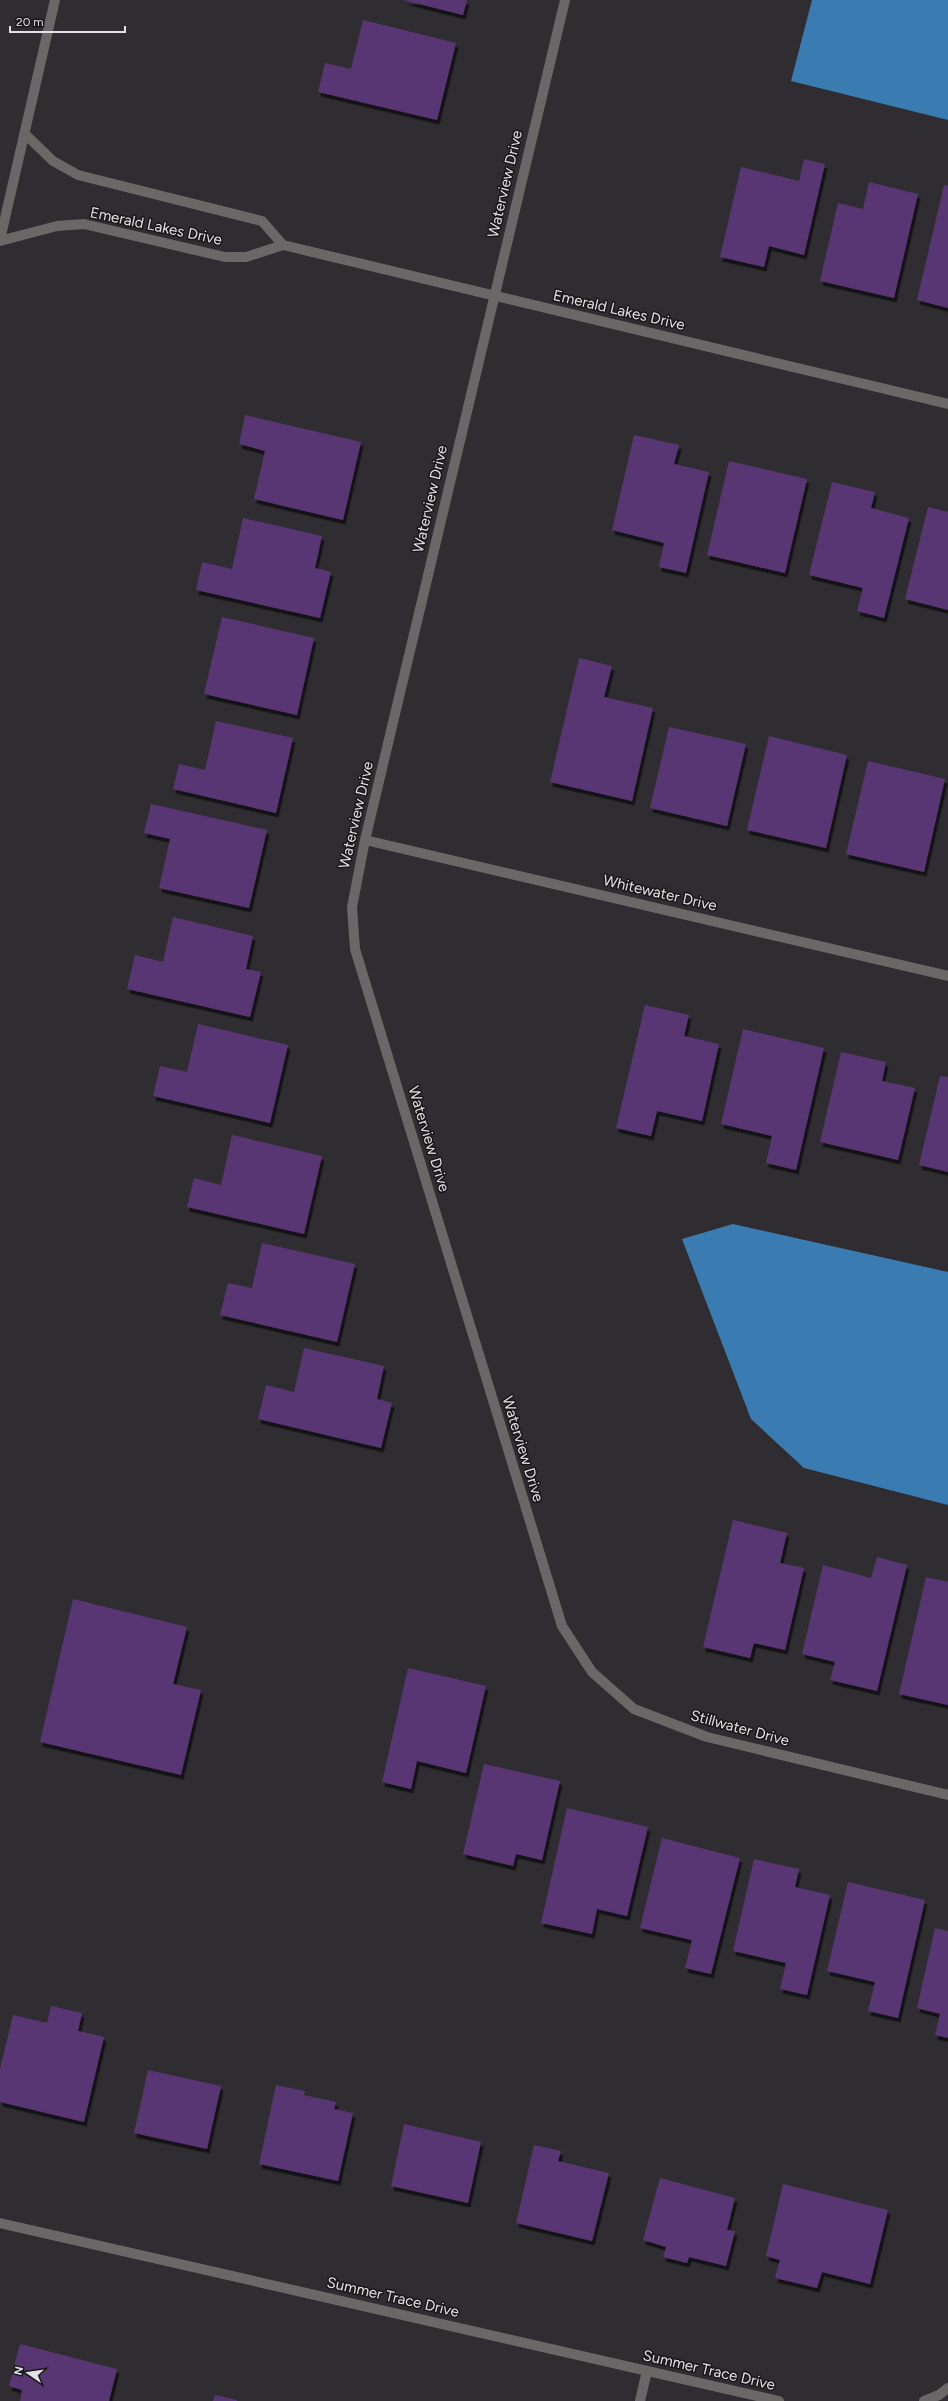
<svg xmlns="http://www.w3.org/2000/svg" width="948" height="2401" font-family="Figtree,sans-serif">
  <defs>
    <filter id="shadow"><feDropShadow dx="2.5" dy="4.5" stdDeviation="0" flood-color="#0009"/></filter>
  </defs>
  <rect width="100%" height="100%" fill="#302d32"/>
  <!-- water -->
  <path fill="#3a7bb1" d="M812 0H948V120L791 81Z
    M733 1224 948 1272V1505L804 1468 751 1419 682 1239Z"/>
  <!-- building -->
  <path fill="#593573" filter="url(#shadow)" d="M403 0H467L463 15Z
    M363 20 456 43 437 120 318 92 325 63 351 69Z
    M804 159 825 164 804 255 769 246 764 267 720 257 741 167 799 181Z
    M869 182 918 194 894 298 820 281 838 203 863 209Z
    M944 185 948 186V308L917 300Z
    M245 415 361 442 343 520 254 499 265 451 239 444Z
    M634 435 679 445 674 464 709 472 686 573 659 567 664 543 612 530Z
    M729 461 807 479 785 573 707 555Z
    M832 482 875 492 871 508 909 518 884 618 857 611 863 588 809 575Z
    M928 507 948 512V610L905 599Z
    M243 518 322 536 315 568 331 572 320 618 196 590 202 562 232 569Z
    M222 617 314 638 297 715 204 694Z
    M579 658 612 666 604 697 653 708 632 801 550 782Z
    M216 721 293 738 276 813 173 789 179 764 205 770Z
    M669 727 746 744 727 826 650 808Z
    M769 736 847 755 826 848 747 830Z
    M868 761 945 779 924 872 846 854Z
    M151 804 267 830 249 908 159 888 170 839 144 833Z
    M173 917 253 936 246 969 261 972 250 1017 127 989 135 955 163 962Z
    M645 1005 689 1015 684 1036 719 1044 702 1121 657 1111 651 1136 616 1128Z
    M198 1024 288 1045 270 1123 153 1096 160 1066 187 1072Z
    M743 1029 824 1048 796 1170 766 1163 772 1136 721 1124Z
    M841 1052 886 1062 882 1081 915 1088 898 1160 820 1142Z
    M940 1076 948 1077V1172L919 1165Z
    M232 1135 322 1156 304 1234 187 1207 194 1178 221 1185Z
    M262 1243 355 1264 337 1342 220 1315 228 1283 252 1288Z
    M304 1348 384 1366 377 1399 392 1403 381 1448 258 1419 266 1385 294 1392Z
    M733 1520 787 1533 780 1563 804 1568 785 1650 754 1643 750 1658 703 1647Z
    M877 1557 907 1565 877 1691 830 1680 835 1662 802 1654 823 1565 871 1578Z
    M926 1577 948 1582V1705L899 1694Z
    M73 1599 187 1627 173 1684 201 1690 181 1775 40 1742Z
    M408 1668 486 1686 466 1773 417 1761 411 1789 382 1782Z
    M484 1764 560 1781 542 1860 516 1854 513 1866 463 1854Z
    M567 1808 648 1827 627 1916 597 1909 592 1934 541 1923Z
    M662 1838 740 1858 711 1974 685 1968 692 1940 640 1928Z
    M754 1859 799 1869 795 1887 830 1895 807 1995 780 1989 786 1963 733 1951Z
    M848 1882 925 1900 898 2018 868 2011 875 1982 827 1971Z
    M935 1928 948 1931V2038L935 2035 940 2014 917 2008Z
    M51 2006 82 2013 78 2031 104 2037 84 2122 0 2102V2069L13 2015 47 2023Z
    M148 2070 221 2086 207 2149 134 2133Z
    M276 2085 305 2091 304 2095 336 2102 334 2109 353 2113 338 2181 259 2164Z
    M404 2124 481 2142 468 2203 391 2186Z
    M534 2145 561 2151 558 2161 609 2173 592 2241 516 2223Z
    M660 2178 735 2198 727 2230 735 2231 726 2266 689 2257 687 2263 663 2257 666 2247 643 2240Z
    M783 2184 888 2210 870 2284 822 2272 817 2288 775 2278 780 2260 766 2256Z
    M20 2344 117 2369 109 2401H20L22 2390 9 2386Z
    M215 2395 237 2400V2401H213Z"/>
  <g fill="none" stroke-linecap="round" stroke-linejoin="round">
    <!-- street -->
    <path stroke="#6a6767" stroke-width="10" d="M565 0 365 840 352 907 355 949 562 1626 592 1672 634 1709 707 1737 948 1795
      M25 134 53 161 78 175 262 221 283 245
      M0 240 55 0
      M0 241 57 226 84 224 225 257H246L283 245 948 404
      M365 840 948 976
      M0 2223 779 2401
      M640 2401 647 2371
      M924 2401 939 2395 948 2388"/>
  </g>
  <g text-anchor="middle" stroke-width="3" stroke-linejoin="round" paint-order="stroke">
    <!-- street labels -->
    <g font-size="15" fill="#e2e1e4" stroke="#171618">
      <text transform="translate(505 184) rotate(-77)" y="5">Waterview Drive</text>
      <text transform="translate(156 226) rotate(12)" y="5">Emerald Lakes Drive</text>
      <text transform="translate(619 310) rotate(13)" y="5">Emerald Lakes Drive</text>
      <text transform="translate(430 499) rotate(-77)" y="5">Waterview Drive</text>
      <text transform="translate(356 815) rotate(-77)" y="5">Waterview Drive</text>
      <text transform="translate(660 893) rotate(13)" y="5">Whitewater Drive</text>
      <text transform="translate(429 1139) rotate(73)" y="5">Waterview Drive</text>
      <text transform="translate(523 1449) rotate(73)" y="5">Waterview Drive</text>
      <text transform="translate(740 1728) rotate(15)" y="5">Stillwater Drive</text>
      <text transform="translate(393 2297) rotate(13)" y="5">Summer Trace Drive</text>
      <text transform="translate(709 2370) rotate(13)" y="5">Summer Trace Drive</text>
    </g>
  </g>
  <!-- north arrow -->
  <g transform="translate(28 2373) rotate(283)" stroke="#171618" stroke-width="3" paint-order="stroke">
  <path d="M0-3L7 15L0 10L-7 15Z" fill="#e2e1e4"/>
  <text y="-6" font-size="11" font-weight="bold" text-anchor="middle" fill="#e2e1e4">N</text>
  </g>
  <!-- scale -->
  <path d="M10 26v6h115v-6" fill="none" stroke="#e2e1e4" stroke-width="2"/>
  <text x="16" y="26" font-size="12" fill="#e2e1e4" stroke="#171618" stroke-width="3" paint-order="stroke">20 m</text>
</svg>
